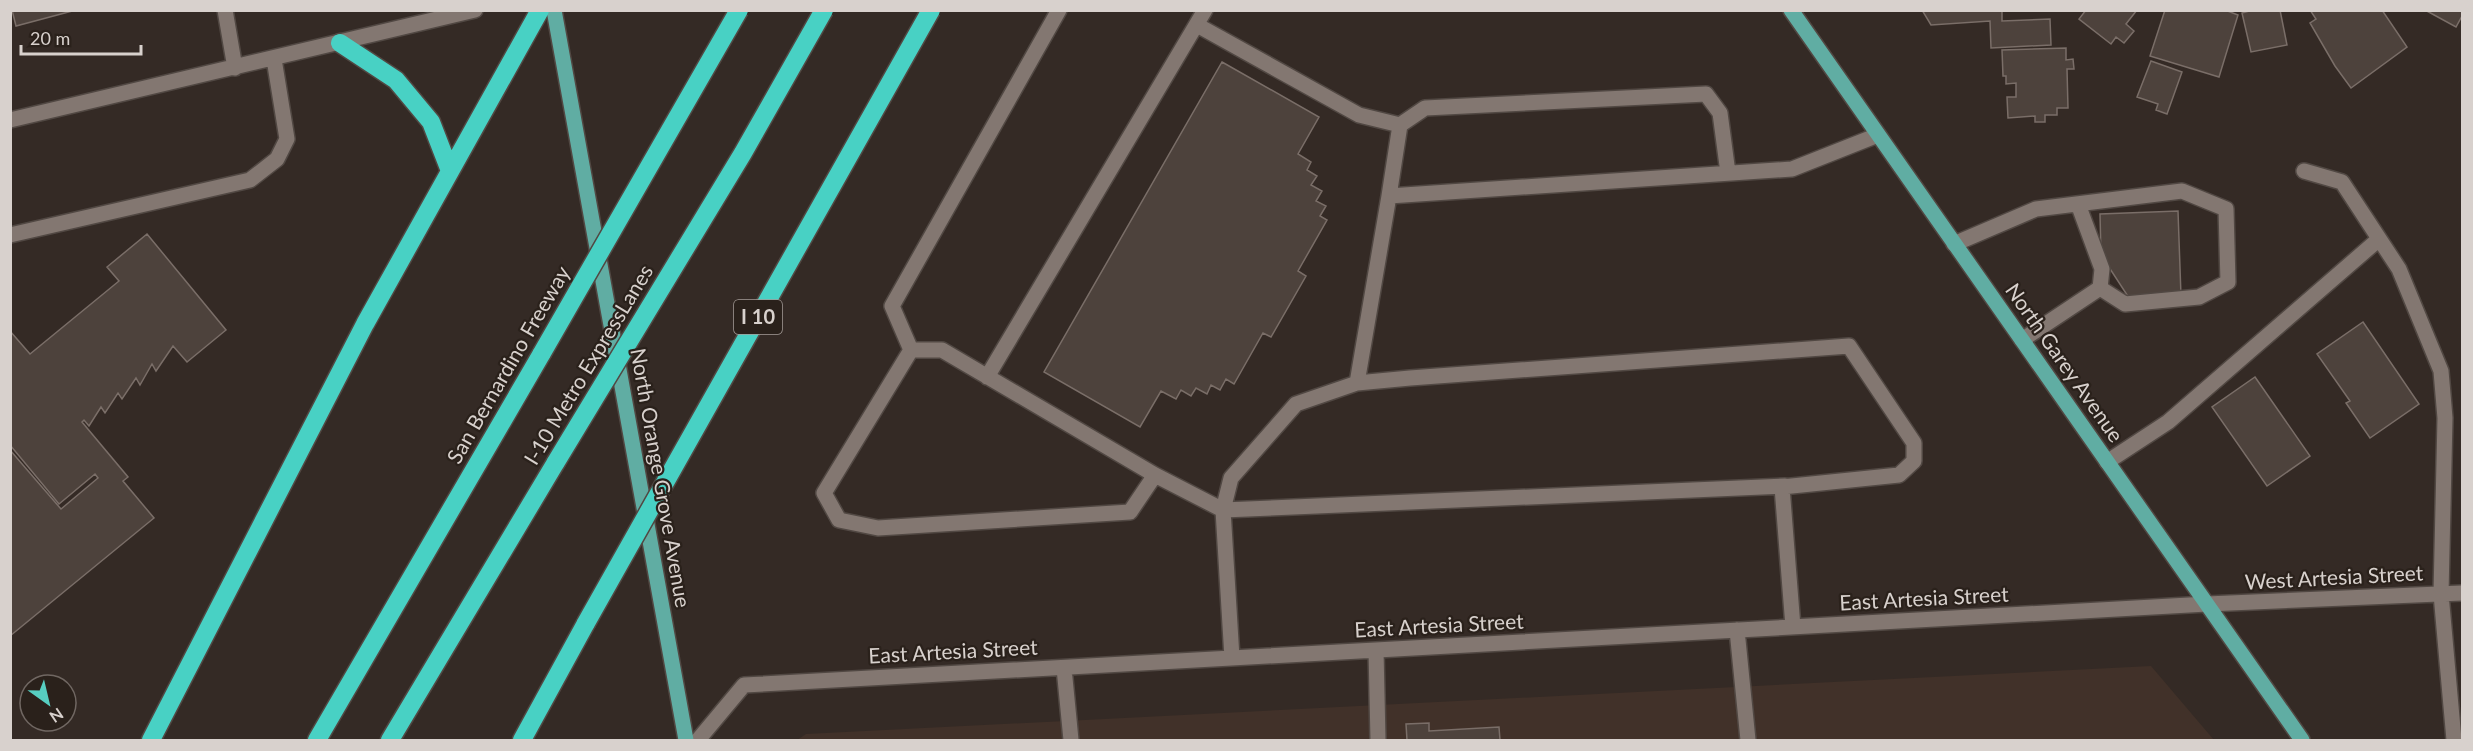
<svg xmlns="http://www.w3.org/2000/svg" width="2473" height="751" font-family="Lato,sans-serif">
  <rect width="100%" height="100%" fill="#342a25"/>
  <!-- built -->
  <path fill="#413129" d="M2151 666 2214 740H797L806 734Z"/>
  <!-- building -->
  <path fill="#4d423c" stroke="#7a6e68" stroke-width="1.5" d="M12 10H76L16 26Z
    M1922 10H2002V21L2050 19 2051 45 1991 48 1990 21 1931 25Z
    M2086 10H2137L2126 24 2134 31 2124 43 2116 37 2111 44 2079 19Z
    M2165 10H2225L2238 15 2219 77 2150 56Z
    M2253 10H2280L2287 45 2251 52 2242 13Z
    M2310 10H2382L2407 47 2351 88 2335 66 2310 23 2316 19Z
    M2425 10H2462V16L2456 27Z
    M2066 48V60L2073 59 2074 69H2067L2068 108H2057V115H2045V122H2035V116L2008 118 2007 97H2016V83L2006 84V76H2003L2002 50Z
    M2151 61 2182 72 2167 114 2156 110 2158 104 2137 97Z
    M1222 62 1319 117 1298 154 1311 162 1307 170 1317 176 1311 185 1322 191 1316 201 1326 206 1320 216 1327 220 1298 271 1306 276 1271 337 1263 333 1234 384 1226 379 1220 390 1211 385 1207 394 1196 388 1191 396 1181 390 1176 399 1161 391 1140 427 1044 372Z
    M2178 211 2181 296 2129 298 2101 255 2100 214Z
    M147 234 226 330 187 362 173 346 156 371 152 364 140 385 136 378 122 399 118 393 105 413 101 407 89 426 84 420 82 422 128 477 123 481 154 518 10 636V450L61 509 98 478 95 474 59 504 10 445V331L30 354 119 281 107 267Z
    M2363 322 2419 404 2370 438 2346 403 2350 401 2317 354Z
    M2255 377 2310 456 2267 486 2212 407Z
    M1429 723V731L1499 727 1500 740H1407L1406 724Z"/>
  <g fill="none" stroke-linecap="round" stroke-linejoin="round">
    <!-- minor casing -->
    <g stroke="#514843" stroke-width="18">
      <path id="minor" d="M225 10 235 68
        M1197 25 1359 115 1400 125
        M10 120 475 10
        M2304 171 2342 182 2399 269 2441 371 2445 418 2441 594 2454 740
        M1389 196 1400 125 1425 108 1706 94 1720 113 1728 173
        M10 235 250 180 277 159 287 139 274 59
        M1954 244 2036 209 2182 191 2226 209 2228 282 2199 297 2125 304 2100 288
        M2022 340 2100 288 2102 269 2078 204
        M911 350 892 306 1059 10
        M987 377 1205 10
        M1357 383 1389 196 1792 169 1878 135
        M2107 462 2168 422 2379 239
        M1155 475 1130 512 878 528 839 520 824 493 911 350H942L1155 475 1223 510 1785 486
        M1737 630 1748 740
        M1376 650 1378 740
        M1232 658 1223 510 1231 478 1296 404 1357 383 1410 378 1849 346 1914 443V461L1899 475 1782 487 1793 627
        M1064 668 1071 740
        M698 740 744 685 2207 604 2462 593"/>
    </g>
    <!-- major casing -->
    <g stroke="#514843" stroke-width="18">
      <path id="major" d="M554 10 686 740
        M1791 10 2302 740"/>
    </g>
    <!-- highway casing -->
    <g stroke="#514843" stroke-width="21">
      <path id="highway" d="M340 43 396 80 431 122 450 171
        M151 740 365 324 540 10
        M317 740 542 353
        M390 740 556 462
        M522 740 586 623"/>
    </g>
    <!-- minor -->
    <use href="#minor" stroke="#837771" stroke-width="15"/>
    <!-- major -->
    <use href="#major" stroke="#60ada3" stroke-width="15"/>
    <!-- highway -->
    <use href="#highway" stroke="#48d1c4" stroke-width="18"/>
    <!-- highway-bridge casing -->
    <g stroke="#514843" stroke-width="21" stroke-linecap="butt">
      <path id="highway-bridge" d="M542 353 739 10
        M556 462 743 153 824 10
        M586 623 931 10"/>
    </g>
    <!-- highway-bridge -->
    <use href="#highway-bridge" stroke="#48d1c4" stroke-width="18"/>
  </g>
  <g text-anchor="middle" stroke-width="4.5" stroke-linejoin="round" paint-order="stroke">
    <!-- shield labels -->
    <rect fill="#2a211b" stroke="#a49c98" stroke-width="1.5" x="734" y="300" width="48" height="34" rx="4.5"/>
    <g font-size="20" font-weight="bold" fill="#d8d1cd">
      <text x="758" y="324">I 10</text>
    </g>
    <!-- street labels -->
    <g font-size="21" fill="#d8d1cd" stroke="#2a211b">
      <text transform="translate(2064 363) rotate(55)" y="7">North Garey Avenue</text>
      <text transform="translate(509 365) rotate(-60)" y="7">San Bernardino Freeway</text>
      <text transform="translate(589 365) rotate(-59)" y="7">I-10 Metro ExpressLanes</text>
      <text transform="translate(660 478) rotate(80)" y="7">North Orange Grove Avenue</text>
      <text transform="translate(2334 578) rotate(-3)" y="7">West Artesia Street</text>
      <text transform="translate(1924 599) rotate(-3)" y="7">East Artesia Street</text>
      <text transform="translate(1439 626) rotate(-3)" y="7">East Artesia Street</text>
      <text transform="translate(953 652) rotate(-3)" y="7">East Artesia Street</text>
    </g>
  </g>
  <!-- border -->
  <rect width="2473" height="751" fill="none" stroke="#d8d1cd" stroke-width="24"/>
  <!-- north arrow -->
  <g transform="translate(48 703) rotate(146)"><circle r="28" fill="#2a211b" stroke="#706762" stroke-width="1.5"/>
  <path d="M0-4.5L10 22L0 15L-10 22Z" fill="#57cec1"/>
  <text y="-9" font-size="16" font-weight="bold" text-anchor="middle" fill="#d8d1cd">N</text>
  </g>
  <!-- scale -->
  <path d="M21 45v9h120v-9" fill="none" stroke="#d8d1cd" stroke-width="3"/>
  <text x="30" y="45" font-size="18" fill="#d8d1cd" stroke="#2a211b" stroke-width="4.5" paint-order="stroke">20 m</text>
</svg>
